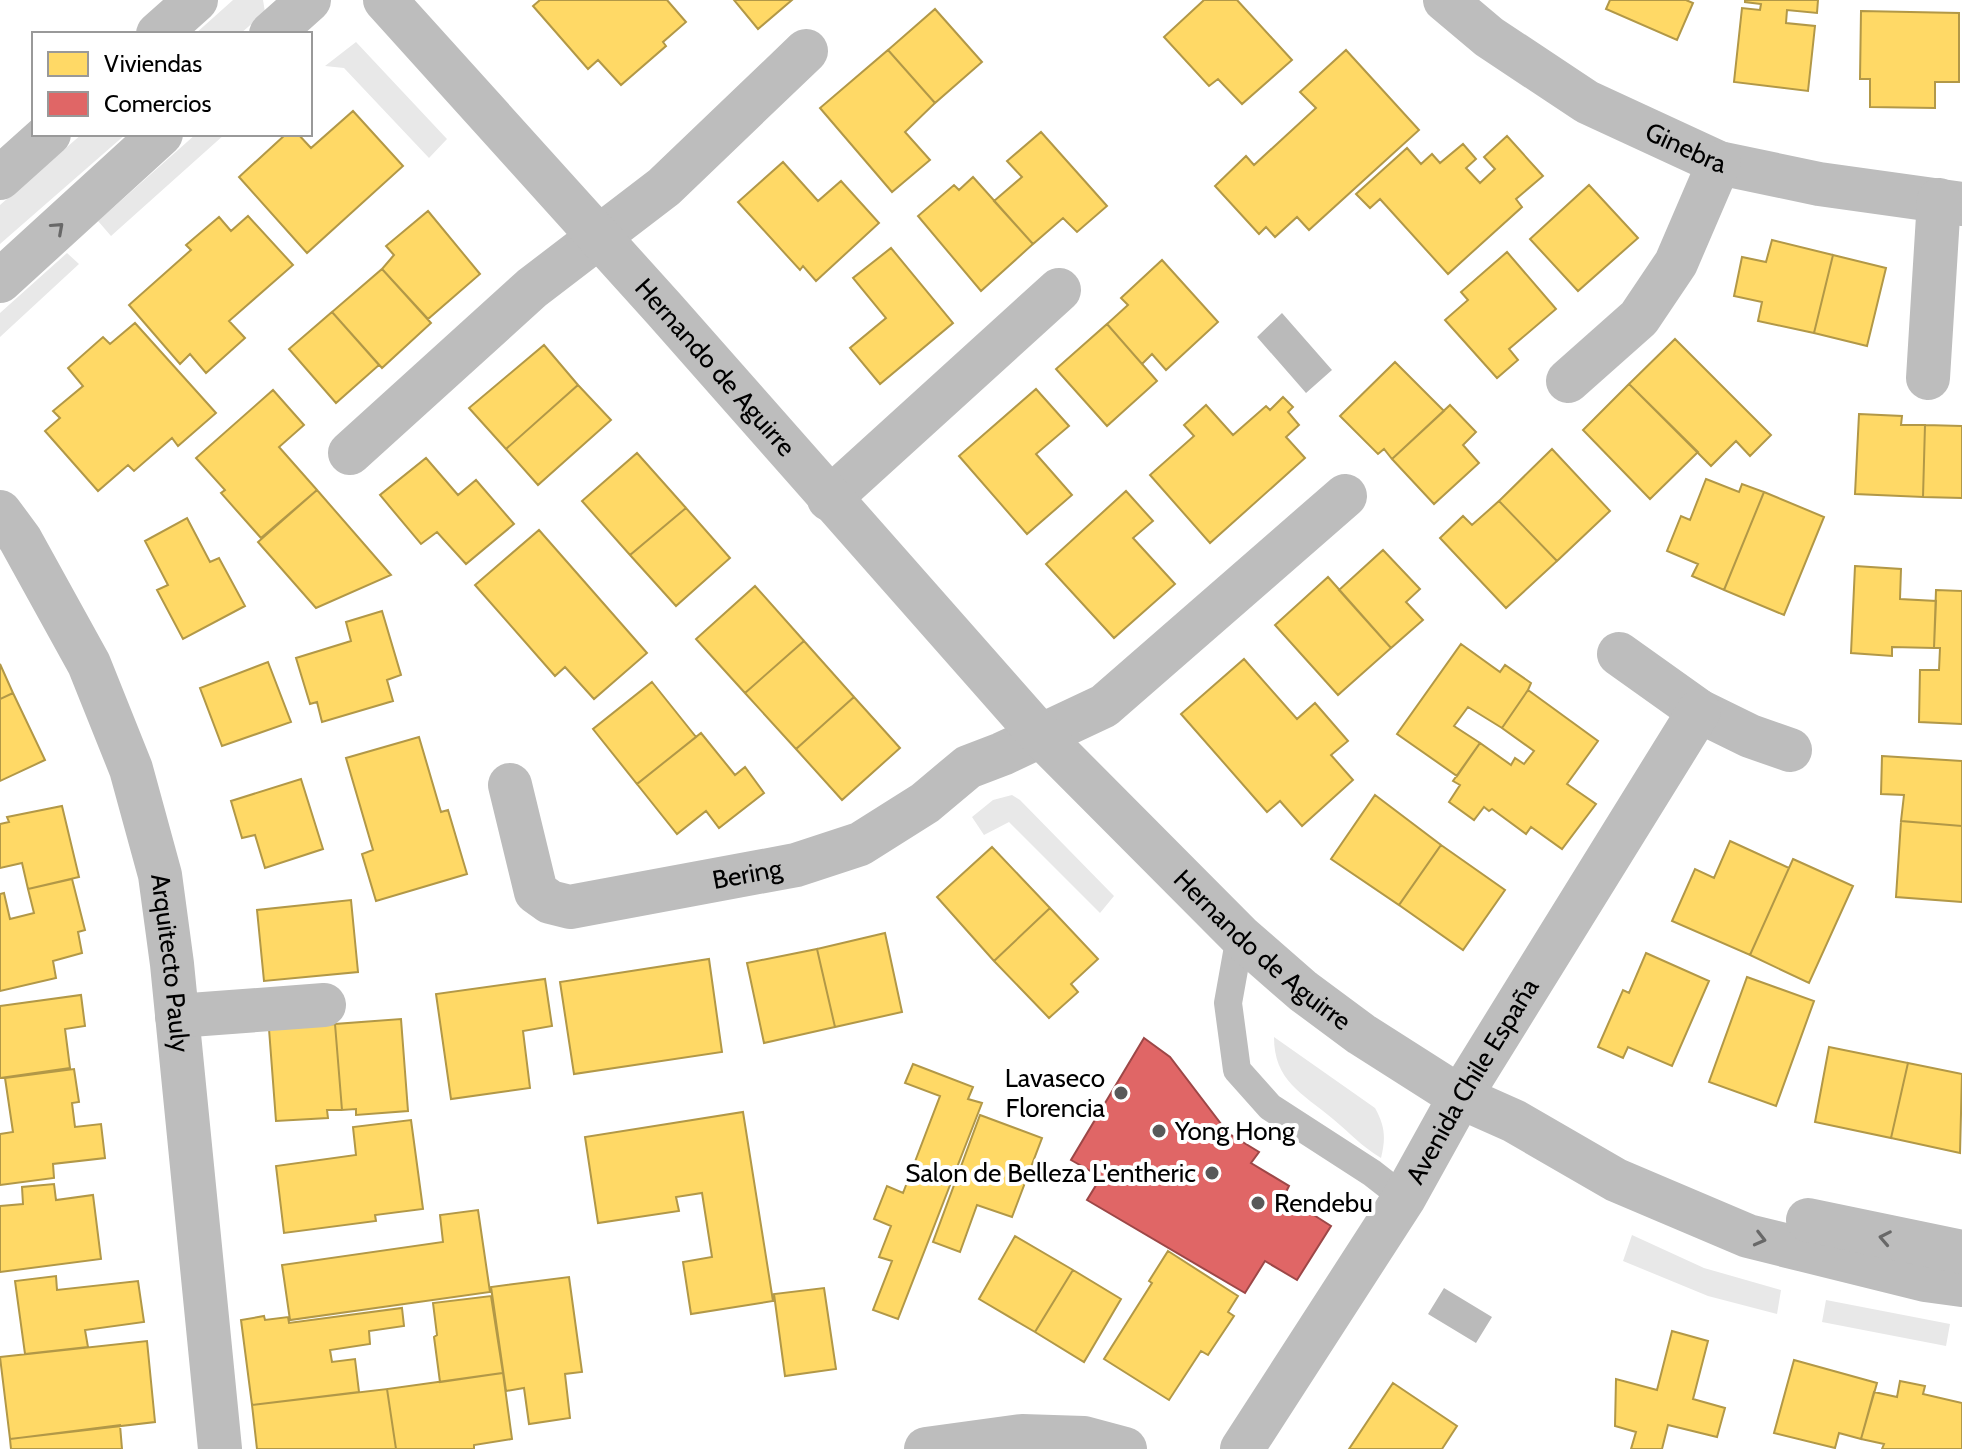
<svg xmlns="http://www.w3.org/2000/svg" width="1962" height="1449" font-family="Cabin,sans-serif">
  <rect width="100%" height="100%" fill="#fff"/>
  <!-- green -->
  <path fill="#e8e8e8" d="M233 0H263L265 12 240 34H195Z
    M356 42 447 139 429 158 344 68 325 66Z
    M82 134H126L0 244V205Z
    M196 134H225L111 236 98 221Z
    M67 253 79 264 0 337V313Z
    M1012 795 1020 800 1114 896 1100 913 1009 822 984 835 972 817 993 800Z
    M1274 1037 1375 1108C1385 1126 1386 1138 1381 1158 1360 1145 1351 1134 1333 1119 1302 1093 1274 1081 1274 1037Z
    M1632 1235 1704 1268 1781 1290 1777 1314 1708 1296 1623 1261Z
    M1826 1300 1950 1324 1946 1346 1822 1322Z"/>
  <!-- water -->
  <path fill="#bababa" d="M1282 313 1332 370 1306 393 1257 337Z
    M1444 1288 1492 1317 1476 1343 1428 1314Z"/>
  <!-- homes -->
  <path fill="#ffd966" stroke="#b29847" stroke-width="2" d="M540 0H667L686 22 663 42 666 46 621 85 598 60 588 69 533 6Z
    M734 0H792L758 29Z
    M1204 0H1237L1292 60 1242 104 1218 79 1209 86 1164 37Z
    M1610 0H1686L1693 3 1677 40 1606 9Z
    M1745 0H1818L1817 13 1787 10 1786 23 1815 26 1808 91 1734 82 1742 8 1760 10 1761 4 1745 2Z
    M935 9 982 62 935 103 888 50Z
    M1861 11 1959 13V82H1935V108L1870 107V79H1860Z
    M888 50 935 103 905 132 930 160 892 192 820 108Z
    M1346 50 1419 130 1309 230 1297 217 1275 237 1266 227 1259 234 1215 186 1246 156 1254 165 1316 108 1300 92Z
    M353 111 403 166 307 253 239 177 286 134H298L311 148Z
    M1041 132 1107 206 1077 232 1063 218 1033 244 994 201 1022 177 1007 161Z
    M1507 136 1543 176 1516 199 1522 207 1448 274 1380 199 1370 208 1356 194 1407 148 1421 164 1432 154 1440 163 1463 144 1476 159 1466 168 1480 183 1495 169 1484 157Z
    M783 162 818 201 841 181 879 223 816 281 803 266 800 270 738 202Z
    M973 177 1033 244 981 291 918 216 954 185 959 190Z
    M1589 185 1638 238 1578 291 1530 239Z
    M428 211 480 274 428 319 382 269 394 255 386 246Z
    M248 216 293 265 229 321 245 338 206 373 190 354 180 364 129 305 191 250 186 245 219 217 231 231Z
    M1772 240 1833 255 1814 333 1758 321 1762 302 1734 296 1742 257 1766 262Z
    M891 248 953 323 880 384 850 348 886 318 853 278Z
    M1507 252 1556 309 1509 349 1518 360 1497 378 1445 320 1468 300 1461 292Z
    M1833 255 1886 268 1867 346 1814 333Z
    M1162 260 1218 322 1166 370 1152 354 1142 364 1107 324 1128 305 1121 298Z
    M382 269 431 323 382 368 332 312Z
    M332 312 379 365 336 403 289 349Z
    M135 323 216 413 178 446 172 438 134 471 128 465 98 491 45 431 60 418 53 411 83 386 68 368 103 337 110 344Z
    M1107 324 1157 381 1107 426 1056 369Z
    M1675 339 1771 435 1750 456 1736 441 1711 466 1629 384Z
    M544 345 578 385 506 449 469 408Z
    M1395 362 1444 411 1392 459 1384 449 1378 454 1340 416Z
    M1629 384 1698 452 1650 499 1583 430Z
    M578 385 611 420 538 485 506 449Z
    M1036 389 1069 426 1036 454 1072 495 1027 534 959 456Z
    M273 390 304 425 279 447 317 490 261 538 221 493 225 490 196 458Z
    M1283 397 1293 407 1288 412 1299 425 1286 437 1305 458 1210 543 1150 475 1194 436 1184 425 1206 405 1233 435 1266 406 1270 410Z
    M1450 405 1476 432 1463 445 1479 463 1434 504 1392 459Z
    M1859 414 1902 416 1901 425H1925L1923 497 1855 494Z
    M1925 425 1962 426V498L1923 497Z
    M1552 449 1610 511 1557 561 1499 501Z
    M637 453 686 508 630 555 582 501Z
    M426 458 458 495 476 480 514 524 466 564 437 532 421 544 380 495Z
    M1706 479 1739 492 1742 484 1764 492 1724 590 1692 576 1698 564 1667 551 1681 516 1690 520Z
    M317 490 391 575 316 608 258 542Z
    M1126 491 1153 521 1133 538 1175 584 1114 638 1046 564Z
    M1764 492 1824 517 1784 615 1724 590Z
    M1499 501 1557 561 1506 608 1440 538 1463 516 1472 525Z
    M686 508 730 558 676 606 630 555Z
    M187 518 210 562 219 558 245 606 183 639 157 590 168 585 145 541Z
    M539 530 647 653 594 699 565 667 555 676 475 585Z
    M1383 550 1420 589 1406 602 1423 620 1391 648 1339 590Z
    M1855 566 1901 569 1900 599 1936 601 1934 648 1892 647V656L1851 653Z
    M1328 577 1391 648 1338 695 1275 625Z
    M755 586 804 641 745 693 696 639Z
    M1936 590 1962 591V724L1919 722 1920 670H1939L1940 648H1934Z
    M382 611 401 675 387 680 393 701 322 722 317 702 310 704 296 658 351 641 346 622Z
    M804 641 854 697 796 749 745 693Z
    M1461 644 1500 672 1505 665 1531 683 1528 690 1502 728 1468 707 1454 726 1480 743 1457 776 1397 734Z
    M1244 659 1297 719 1315 703 1348 741 1331 755 1353 780 1302 826 1280 801 1267 812 1181 714Z
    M268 662 291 722 222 746 200 688Z
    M0 664 13 693 0 699Z
    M652 682 696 737 637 784 593 729Z
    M1528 690 1598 741 1567 784 1596 804 1562 849 1531 827 1526 834 1492 809 1489 811 1484 807 1474 820 1449 802 1460 785 1453 781 1480 743 1511 765 1515 758 1524 764 1534 751 1502 728Z
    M13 693 45 760 0 781V699Z
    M854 697 900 748 842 800 796 749Z
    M701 733 735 775 745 767 764 793 719 828 706 811 677 834 637 784Z
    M419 737 441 812 448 810 467 874 376 901 362 854 373 850 346 758Z
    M1882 756 1962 761V826L1901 821 1904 795 1881 794Z
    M301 779 323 849 265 868 255 835 242 838 231 801Z
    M1375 795 1441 845 1399 905 1331 859Z
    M62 806 79 877 28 889 22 863 0 868V824L9 822 7 817Z
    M1901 821 1962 826V902L1896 897Z
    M1730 841 1789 868 1750 955 1672 921 1695 869 1714 878Z
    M1441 845 1505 890 1463 950 1399 905Z
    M992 847 1050 908 994 961 937 897Z
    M1793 859 1853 886 1809 983 1750 955Z
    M72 879 85 930 78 932 82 953 53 961 56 978 0 991V894L4 893 10 919 34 913 28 889Z
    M351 900 358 972 264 981 257 910Z
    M1050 908 1098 959 1071 984 1078 992 1049 1018 994 961Z
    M885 933 902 1012 835 1027 817 949Z
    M817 949 835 1027 764 1043 747 963Z
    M1646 953 1709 981 1672 1066 1628 1047 1623 1058 1598 1047 1623 990 1629 993Z
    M709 959 722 1052 574 1074 560 982Z
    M1747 977 1814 1001 1776 1106 1709 1082Z
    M545 979 552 1026 523 1031 530 1088 451 1099 436 994Z
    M81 995 85 1026 65 1029 70 1068 0 1078V1006Z
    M401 1019 408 1111 356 1115V1109L342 1110 335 1024Z
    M335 1024 342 1110H327L328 1118 276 1121 269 1029Z
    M1829 1047 1908 1063 1891 1138 1815 1122Z
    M1908 1063 1962 1074 1960 1153 1891 1138Z
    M913 1064 973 1087 968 1099 982 1103 898 1319 873 1310 892 1261 879 1257 891 1226 874 1219 887 1186 903 1193 940 1096 905 1083Z
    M74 1069 79 1102 72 1103 75 1127 101 1124 105 1158 53 1164 54 1178 0 1185V1134L13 1132 5 1078Z
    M743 1112 773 1301 691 1314 683 1262 712 1257 702 1193 676 1197 679 1211 598 1223 585 1137Z
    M980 1115 1042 1138 1012 1217 977 1205 960 1252 933 1242Z
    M411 1120 423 1209 375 1215 376 1221 284 1233 276 1166 356 1155 353 1127Z
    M54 1184 56 1200 93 1195 101 1259 0 1272V1206L23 1204 22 1187Z
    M478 1210 490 1292 290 1320 282 1265 443 1242 440 1215Z
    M1015 1236 1073 1270 1035 1332 979 1299Z
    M1168 1251 1238 1296 1228 1312 1234 1316 1208 1355 1201 1351 1169 1400 1104 1359 1152 1283 1149 1281Z
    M1073 1270 1121 1299 1084 1362 1035 1332Z
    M56 1276 57 1290 138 1281 144 1322 85 1330 88 1347 25 1354 15 1281Z
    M569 1277 582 1372 565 1374 570 1418 529 1424 524 1388 506 1391 491 1287Z
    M824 1288 836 1369 785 1376 774 1294Z
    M491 1296 503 1373 440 1382 434 1337 437 1335 433 1303Z
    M402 1308 404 1326 369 1331 370 1344 330 1350 332 1362 355 1359 359 1392 252 1405 241 1320 264 1316 265 1320 288 1317 289 1323Z
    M1672 1331 1708 1341 1693 1399 1725 1408 1717 1437 1668 1425 1662 1449H1631L1636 1432 1615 1426 1616 1379 1657 1390Z
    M147 1341 155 1422 10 1439 0 1357Z
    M1794 1360 1877 1383 1861 1439 1839 1433 1835 1448 1774 1433Z
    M503 1373 512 1439 474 1445V1449H396L387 1389Z
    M1900 1381 1925 1386 1923 1394 1962 1403V1449H1882L1884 1444 1861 1439 1874 1392 1897 1397Z
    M1393 1383 1457 1426 1442 1449H1349Z
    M387 1389 396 1449H257L252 1405Z
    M120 1425 122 1449H11L10 1439Z"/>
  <!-- shops -->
  <path fill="#e06666" stroke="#9d4747" stroke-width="2" d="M1144 1038 1170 1057 1228 1133 1259 1152 1251 1163 1289 1186 1284 1196 1331 1226 1297 1280 1265 1261 1245 1293 1087 1200 1101 1177 1071 1160Z"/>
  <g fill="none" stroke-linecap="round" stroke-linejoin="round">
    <!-- service -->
    <path stroke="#bdbdbd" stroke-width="28" d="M1240 936 1228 1003 1237 1070 1270 1107 1372 1173 1404 1198"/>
    <!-- minor -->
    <g stroke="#bdbdbd" stroke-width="44">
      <path id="s1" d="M1445 0 1489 37 1587 102 1719 163 1819 184 1962 204"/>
      <path d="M1928 378 1939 200"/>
      <path d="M1568 381 1639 318 1676 263 1719 163"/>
      <path d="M350 453 532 288 664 187 806 51"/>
      <path d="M829 499 1059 290"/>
      <path id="s2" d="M0 512 20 539 89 664 131 769 160 875 172 964 220 1449"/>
      <path d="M1619 654 1699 711 1750 736 1790 750"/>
      <path id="s3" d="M510 785 536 892 550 902 570 907 796 865 860 844 925 803 968 767 1002 754 1104 706 1345 496"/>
      <path d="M177 1016 324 1005"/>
      <path d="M926 1449 1022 1436 1084 1438 1125 1449"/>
      <path id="s4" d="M1242 1449 1404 1198 1460 1097 1699 711"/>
    </g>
    <!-- tertiary -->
    <g stroke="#bdbdbd" stroke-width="44">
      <path id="s5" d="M385 0 664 309 1041 736 1240 936 1303 991 1361 1034 1460 1097 1514 1121 1616 1180 1748 1236 1925 1280 1962 1285"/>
      <path d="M158 34 196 0"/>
      <path d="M271 34 309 0"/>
      <path d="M0 178 49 134"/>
      <path d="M0 281 161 134"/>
      <path d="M1808 1220 1962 1252"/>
    </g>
  </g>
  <!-- one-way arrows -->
  <defs><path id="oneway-chevron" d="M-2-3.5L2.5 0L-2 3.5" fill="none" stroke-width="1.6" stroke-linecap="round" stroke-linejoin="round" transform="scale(2)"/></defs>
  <g stroke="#686868">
    <use href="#oneway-chevron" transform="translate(58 228) rotate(-42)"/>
    <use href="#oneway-chevron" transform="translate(1885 1238) rotate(-169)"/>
    <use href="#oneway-chevron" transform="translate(1760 1239) rotate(14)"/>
  </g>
  <!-- markers -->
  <g fill="#595959" stroke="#fff" stroke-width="3">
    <circle cx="1121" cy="1093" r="8"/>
    <circle cx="1159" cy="1131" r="8"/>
    <circle cx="1212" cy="1173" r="8"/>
    <circle cx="1258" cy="1203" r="8"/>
  </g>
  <g text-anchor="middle" stroke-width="8" stroke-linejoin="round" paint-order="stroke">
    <!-- street labels -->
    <g font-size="26" fill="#000" stroke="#fff">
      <text dy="9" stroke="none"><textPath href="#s1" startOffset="284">Ginebra</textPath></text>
      <text dy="9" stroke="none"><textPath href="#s5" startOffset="494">Hernando de Aguirre</textPath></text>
      <text dy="9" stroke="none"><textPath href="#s3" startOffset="328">Bering</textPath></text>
      <text dy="9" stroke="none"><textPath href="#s5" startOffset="1294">Hernando de Aguirre</textPath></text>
      <text dy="9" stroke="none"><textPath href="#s2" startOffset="488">Arquitecto Pauly</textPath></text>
      <text dy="9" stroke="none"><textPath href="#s4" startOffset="434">Avenida Chile España</textPath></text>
    </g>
    <!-- poi labels -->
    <g font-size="26" fill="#000" stroke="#fff" text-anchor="end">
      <text x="1105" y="1087">Lavaseco<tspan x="1105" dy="30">Florencia</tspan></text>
      <text x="1175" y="1140" text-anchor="start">Yong Hong</text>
      <text x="1196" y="1182">Salon de Belleza L'entheric</text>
      <text x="1274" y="1212" text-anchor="start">Rendebu</text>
    </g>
  </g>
  <!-- legend -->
  <rect x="32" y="32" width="280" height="104" fill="#ffffff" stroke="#999999" stroke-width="2"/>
  <rect x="48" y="52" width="40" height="24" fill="#ffd966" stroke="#999999" stroke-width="2"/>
  <text x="104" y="72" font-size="24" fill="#000000">Viviendas</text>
  <rect x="48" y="92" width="40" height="24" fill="#e06666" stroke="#999999" stroke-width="2"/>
  <text x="104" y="112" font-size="24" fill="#000000">Comercios</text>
</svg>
